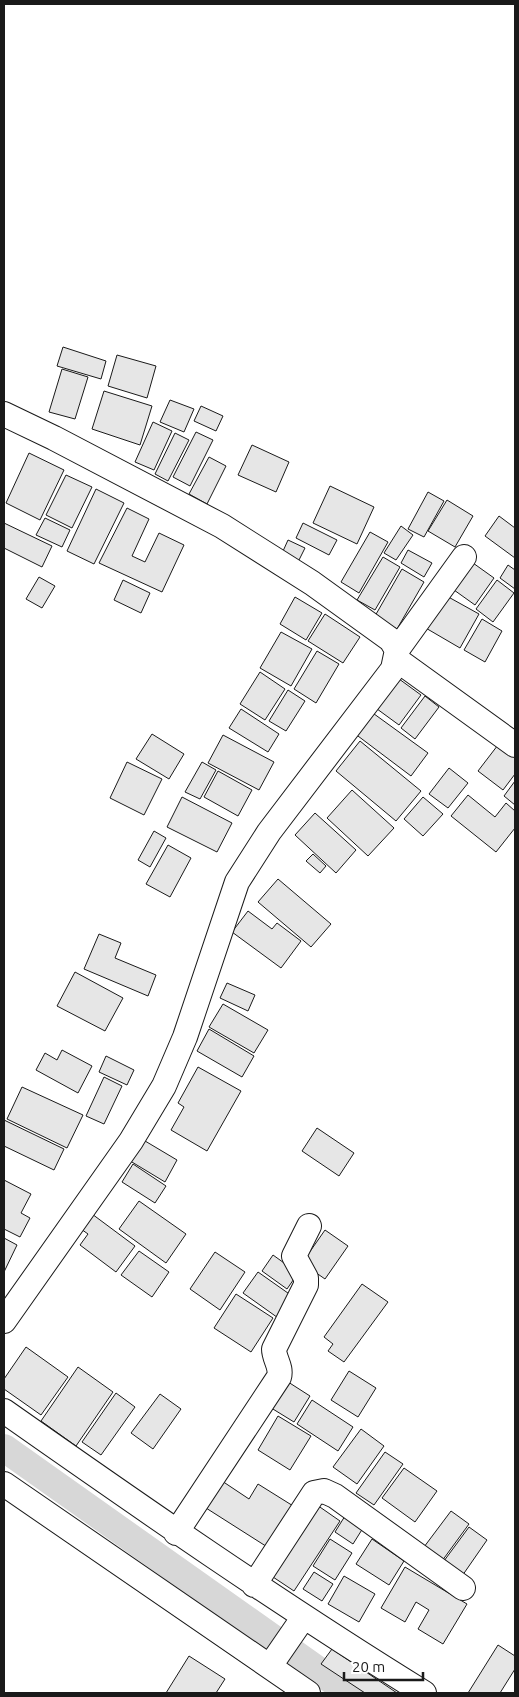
<svg xmlns="http://www.w3.org/2000/svg" width="519" height="1697" font-family="Ubuntu,sans-serif">
  <rect width="100%" height="100%" fill="#fff"/>
  <g fill="none" stroke-linecap="round" stroke-linejoin="round">
    <!-- canal -->
    <path stroke="#d7d7d7" stroke-width="28" d="M4 1448 350 1693"/>
  </g>
  <!-- building -->
  <path fill="#e6e6e6" stroke="#1a1a1a" d="M63 347 106 361 101 379 57 366Z
    M117 355 156 366 147 398 108 386Z
    M62 369 88 377 75 419 49 412Z
    M104 391 152 406 140 445 92 429Z
    M170 400 194 409 184 432 160 422Z
    M201 406 223 416 216 431 194 421Z
    M153 422 172 431 154 470 135 462Z
    M196 432 213 440 190 486 173 477Z
    M175 433 189 440 168 481 155 474Z
    M252 445 289 462 276 492 238 475Z
    M29 453 64 470 40 520 6 503Z
    M209 457 226 466 207 504 189 494Z
    M66 475 92 487 72 528 46 515Z
    M330 486 374 507 357 544 313 523Z
    M96 489 124 503 94 564 67 551Z
    M428 492 444 501 424 537 408 529Z
    M447 500 473 516 455 547 428 531Z
    M127 508 149 519 132 556 145 562 159 533 184 545 162 592 99 563Z
    M499 516 515 528V558L485 536Z
    M45 518 70 530 62 547 36 535Z
    M4 523 52 546 42 567 4 548Z
    M303 523 337 540 329 555 296 538Z
    M401 526 413 535 396 560 384 553Z
    M370 532 388 542 359 593 341 582Z
    M288 540 305 548 295 568 279 560Z
    M408 550 432 563 424 577 401 563Z
    M383 557 400 567 375 610 357 600Z
    M473 563 494 578 475 605 454 590Z
    M508 565 515 570V589L500 578Z
    M402 569 424 582 397 629 375 616Z
    M39 577 55 586 42 608 26 599Z
    M123 580 150 593 141 613 114 600Z
    M497 580 514 593 493 622 476 609Z
    M443 594 479 614 460 648 424 627Z
    M295 597 322 613 306 640 280 624Z
    M325 614 360 637 343 663 308 641Z
    M482 619 502 631 485 662 464 650Z
    M281 632 312 649 291 686 260 668Z
    M317 651 339 664 316 703 294 689Z
    M260 672 285 689 265 720 240 704Z
    M395 676 421 695 399 725 373 706Z
    M288 690 305 701 286 731 269 721Z
    M425 696 439 707 415 739 401 728Z
    M241 709 279 734 268 752 229 728Z
    M370 711 428 753 411 776 354 733Z
    M152 734 184 754 169 779 136 759Z
    M223 735 274 762 259 790 208 763Z
    M360 741 421 791 396 821 336 771Z
    M501 741 515 751V774L503 790 478 771Z
    M127 762 162 779 144 815 110 798Z
    M202 762 216 770 200 799 185 792Z
    M449 768 468 783 448 808 429 794Z
    M218 771 252 790 238 816 204 797Z
    M515 781V805L504 796Z
    M352 790 394 828 368 856 327 818Z
    M468 795 495 817 506 803 515 811V828L496 852 451 816Z
    M182 797 232 823 217 852 167 827Z
    M423 797 443 814 423 836 404 819Z
    M315 813 356 850 336 873 295 835Z
    M154 831 166 838 150 867 138 860Z
    M168 845 191 858 170 897 146 884Z
    M313 854 326 866 320 873 306 861Z
    M278 879 331 924 311 947 258 902Z
    M248 911 272 929 277 923 301 941 281 968 232 932Z
    M99 934 121 943 115 958 156 975 148 996 84 969Z
    M75 972 123 998 105 1031 57 1006Z
    M227 983 255 995 248 1011 220 998Z
    M223 1004 268 1030 254 1053 209 1027Z
    M209 1029 254 1056 242 1077 197 1051Z
    M62 1050 92 1066 78 1093 36 1070 45 1053 57 1060Z
    M106 1056 134 1070 127 1085 99 1072Z
    M198 1067 241 1091 207 1151 171 1130 184 1107 178 1103Z
    M104 1077 122 1086 104 1124 86 1116Z
    M22 1087 83 1115 67 1148 7 1119Z
    M4 1120 64 1149 54 1170 4 1146Z
    M317 1128 354 1153 339 1176 302 1151Z
    M135 1135 177 1160 165 1182 122 1156Z
    M133 1164 166 1186 155 1203 122 1182Z
    M4 1180 31 1194 21 1213 30 1218 20 1237 4 1229Z
    M139 1201 186 1234 166 1263 119 1229Z
    M92 1214 135 1246 116 1272 80 1245 88 1234 81 1229Z
    M325 1230 348 1246 325 1279 302 1263Z
    M4 1238 17 1245 4 1272Z
    M139 1251 169 1272 152 1297 121 1275Z
    M215 1252 245 1272 220 1310 190 1289Z
    M273 1255 298 1273 287 1289 262 1271Z
    M258 1272 295 1298 281 1320 243 1293Z
    M362 1284 388 1302 344 1362 328 1351 333 1344 324 1337Z
    M236 1294 273 1318 251 1352 214 1328Z
    M26 1347 68 1377 41 1415 4 1389V1379Z
    M78 1367 113 1392 76 1446 41 1421Z
    M349 1371 376 1388 358 1417 331 1400Z
    M285 1380 310 1396 294 1422 268 1406Z
    M116 1393 135 1407 101 1455 82 1442Z
    M160 1394 181 1409 153 1449 131 1433Z
    M312 1400 353 1427 338 1451 297 1424Z
    M278 1416 311 1436 290 1470 258 1450Z
    M361 1429 384 1446 357 1484 333 1467Z
    M385 1452 403 1464 374 1505 356 1493Z
    M404 1468 437 1491 415 1522 382 1498Z
    M222 1481 249 1499 258 1484 298 1509 272 1550 206 1508Z
    M317 1505 340 1521 294 1591 270 1575Z
    M451 1511 469 1524 442 1561 424 1547Z
    M345 1516 363 1528 353 1544 335 1532Z
    M469 1527 487 1540 460 1579 441 1565Z
    M330 1539 352 1553 335 1580 313 1566Z
    M372 1539 404 1561 389 1585 356 1564Z
    M405 1567 467 1604 443 1644 418 1629 429 1610 416 1602 405 1622 381 1608Z
    M314 1572 333 1584 322 1601 303 1589Z
    M344 1576 375 1594 359 1622 328 1604Z
    M498 1645 515 1656V1669L500 1693H468Z
    M332 1649 397 1693H365L321 1664Z
    M189 1656 225 1679 216 1693H166Z"/>
  <g fill="none" stroke-linecap="round" stroke-linejoin="round">
    <!-- minor casing -->
    <g stroke="#1a1a1a" stroke-width="26">
      <path id="minor" d="M4 414 54 438 222 526 312 583 391 640 397 650 393 669 269 832 237 882 185 1037 164 1086 131 1141 4 1321
        M397 650 464 557
        M396 659 515 745
        M4 1411C142 1508 280 1604 424 1693
        M4 1484 308 1693
        M176 1533 279 1377C282 1367 274 1359 274 1349L306 1285V1278L294 1256 309 1226
        M254 1585 314 1493 324 1491 335 1496 463 1588
        M270 1666 303 1618"/>
    </g>
    <!-- minor -->
    <use href="#minor" stroke="#fff" stroke-width="24"/>
  </g>
  <!-- border -->
  <rect width="519" height="1697" fill="none" stroke="#1a1a1a" stroke-width="10"/>
  <!-- scale -->
  <path d="M344 1672v8h79v-8" fill="none" stroke="#1a1a1a" stroke-width="2.5"/>
  <text x="352" y="1672" font-size="15" fill="#1a1a1a" stroke="#ffffff" stroke-width="4" paint-order="stroke">20 m</text>
</svg>
